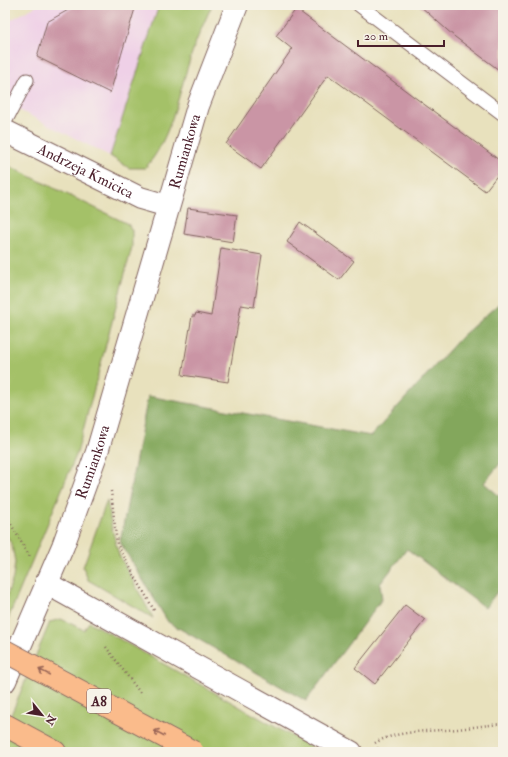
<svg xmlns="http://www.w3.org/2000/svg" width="508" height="757" font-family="'IM FELL Double Pica',serif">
  <rect width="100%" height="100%" fill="#f7f3e8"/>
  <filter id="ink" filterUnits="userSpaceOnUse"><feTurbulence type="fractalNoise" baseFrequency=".025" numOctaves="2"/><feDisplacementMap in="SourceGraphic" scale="8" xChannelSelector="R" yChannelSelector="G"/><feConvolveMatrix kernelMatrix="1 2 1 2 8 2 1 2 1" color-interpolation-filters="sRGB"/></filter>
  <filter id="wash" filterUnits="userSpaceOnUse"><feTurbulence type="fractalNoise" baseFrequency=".012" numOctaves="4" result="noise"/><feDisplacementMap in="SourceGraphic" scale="16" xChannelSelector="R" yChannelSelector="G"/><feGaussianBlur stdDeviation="0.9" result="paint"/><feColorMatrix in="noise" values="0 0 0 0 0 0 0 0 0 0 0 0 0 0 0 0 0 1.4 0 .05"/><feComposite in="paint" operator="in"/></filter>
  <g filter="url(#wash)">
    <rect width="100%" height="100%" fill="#e8e1bd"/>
    <!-- built -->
    <path fill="#efd0e7" d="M38 5H159L110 156 5 103V23Z"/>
    <!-- green -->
    <path fill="#a4c168" stroke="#77704a" d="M159 5H212C205 21 197 37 192 53 180 88 171 141 145 168H129L110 156Z
      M5 164 128 224 132 230V247L77 453 5 626V601L13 578 15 562 12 545 5 533Z
      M107 500 112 529 119 555 153 618 88 580 83 567Z
      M61 619 84 630 89 622 320 752H5V729L50 622Z"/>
    <!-- forest -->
    <path fill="#83a75c" stroke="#666344" d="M503 300V460L484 483 503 499V584L485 608 407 549 380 584 382 599 306 701 168 622 120 542 148 396 371 436 462 336Z"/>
    <g id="blocks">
      <!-- building -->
      <path fill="#ca95a5" d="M77 5H136L110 93 37 57 47 22Z
        M419 5H503V73L455 37Z
        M296 9 503 163V168L485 191 328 75 261 169 226 144 292 49 276 36Z
        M188 208 237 215 233 242 184 234Z
        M300 222 354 261 339 280 287 242Z
        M221 248 262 255 254 307 241 305 228 382 182 375 192 316H195L196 313 211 316Z
        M405 605 425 620 375 684 355 668Z"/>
    </g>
  </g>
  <g filter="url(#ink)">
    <use href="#blocks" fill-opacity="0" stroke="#81635e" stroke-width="1"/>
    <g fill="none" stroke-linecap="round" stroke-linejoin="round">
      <!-- service casing -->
      <g stroke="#81635e" stroke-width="15">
        <path id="service" d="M359 5 503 114
          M5 122 27 80"/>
      </g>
      <!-- minor casing -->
      <g stroke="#81635e" stroke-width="24">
        <g id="minor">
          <path id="s1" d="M5 131 140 198 168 206"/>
          <path d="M46 583 351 752"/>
          <path id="s2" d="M5 681 63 546 97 452 198 106 237 5"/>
        </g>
      </g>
      <!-- motorway casing -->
      <g stroke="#81635e" stroke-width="24">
        <path id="motorway" d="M5 725 55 752"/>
      </g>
      <!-- path -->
      <path stroke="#81635e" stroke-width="2.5" stroke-dasharray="1 3" stroke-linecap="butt" d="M111 491 117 544 155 612
        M5 514 30 557
        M106 647 141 694
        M375 743C393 732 424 731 445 730 464 729 483 725 503 724
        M377 748 383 752"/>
      <!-- service -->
      <use href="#service" stroke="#fff" stroke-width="13"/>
      <!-- minor -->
      <use href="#minor" stroke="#fff" stroke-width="22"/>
      <!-- motorway -->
      <use href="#motorway" stroke="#fabb8b" stroke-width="22"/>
      <!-- motorway-bridge casing -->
      <g stroke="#81635e" stroke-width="24" stroke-linecap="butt">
        <path id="motorway-bridge" d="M5 651 193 752"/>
      </g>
      <!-- motorway-bridge -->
      <use href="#motorway-bridge" stroke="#fabb8b" stroke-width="22"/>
    </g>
    <!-- one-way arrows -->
    <defs><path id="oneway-shaft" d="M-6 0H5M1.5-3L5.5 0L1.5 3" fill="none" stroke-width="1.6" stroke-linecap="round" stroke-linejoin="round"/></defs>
    <g stroke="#996556">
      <use href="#oneway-shaft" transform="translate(44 672) rotate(-152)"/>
      <use href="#oneway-shaft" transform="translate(159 733) rotate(-152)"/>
    </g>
  </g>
  <g text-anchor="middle" stroke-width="3" stroke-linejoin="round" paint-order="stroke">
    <!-- shield labels -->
    <rect fill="#f7f3e8" stroke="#7e5f64" stroke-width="1" x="87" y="689" width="24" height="24" rx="3"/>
    <g font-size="14" font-weight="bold" fill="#4a1f2b">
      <text x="99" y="706">A8</text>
    </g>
    <!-- street labels -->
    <g font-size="15" fill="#4a1f2b" stroke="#f7f3e8">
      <text dy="5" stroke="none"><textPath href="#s2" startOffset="560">Rumiankowa</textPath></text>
      <text dy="5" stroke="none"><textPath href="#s1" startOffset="90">Andrzeja Kmicica</textPath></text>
      <text dy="5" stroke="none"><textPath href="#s2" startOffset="236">Rumiankowa</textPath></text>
    </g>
  </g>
  <!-- margin -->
  <rect width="508" height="757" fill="none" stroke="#f7f3e8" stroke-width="20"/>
  <!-- north arrow -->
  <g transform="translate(42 715) rotate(120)" stroke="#f7f3e8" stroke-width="3" paint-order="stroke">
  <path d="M0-3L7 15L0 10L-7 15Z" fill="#4a1f2b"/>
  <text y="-6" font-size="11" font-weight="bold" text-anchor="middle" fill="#4a1f2b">N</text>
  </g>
  <!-- scale -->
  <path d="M358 40v6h86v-6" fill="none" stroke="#4a1f2b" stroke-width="2"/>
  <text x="364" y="40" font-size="12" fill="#4a1f2b" stroke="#f7f3e8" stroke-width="3" paint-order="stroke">20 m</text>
</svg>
